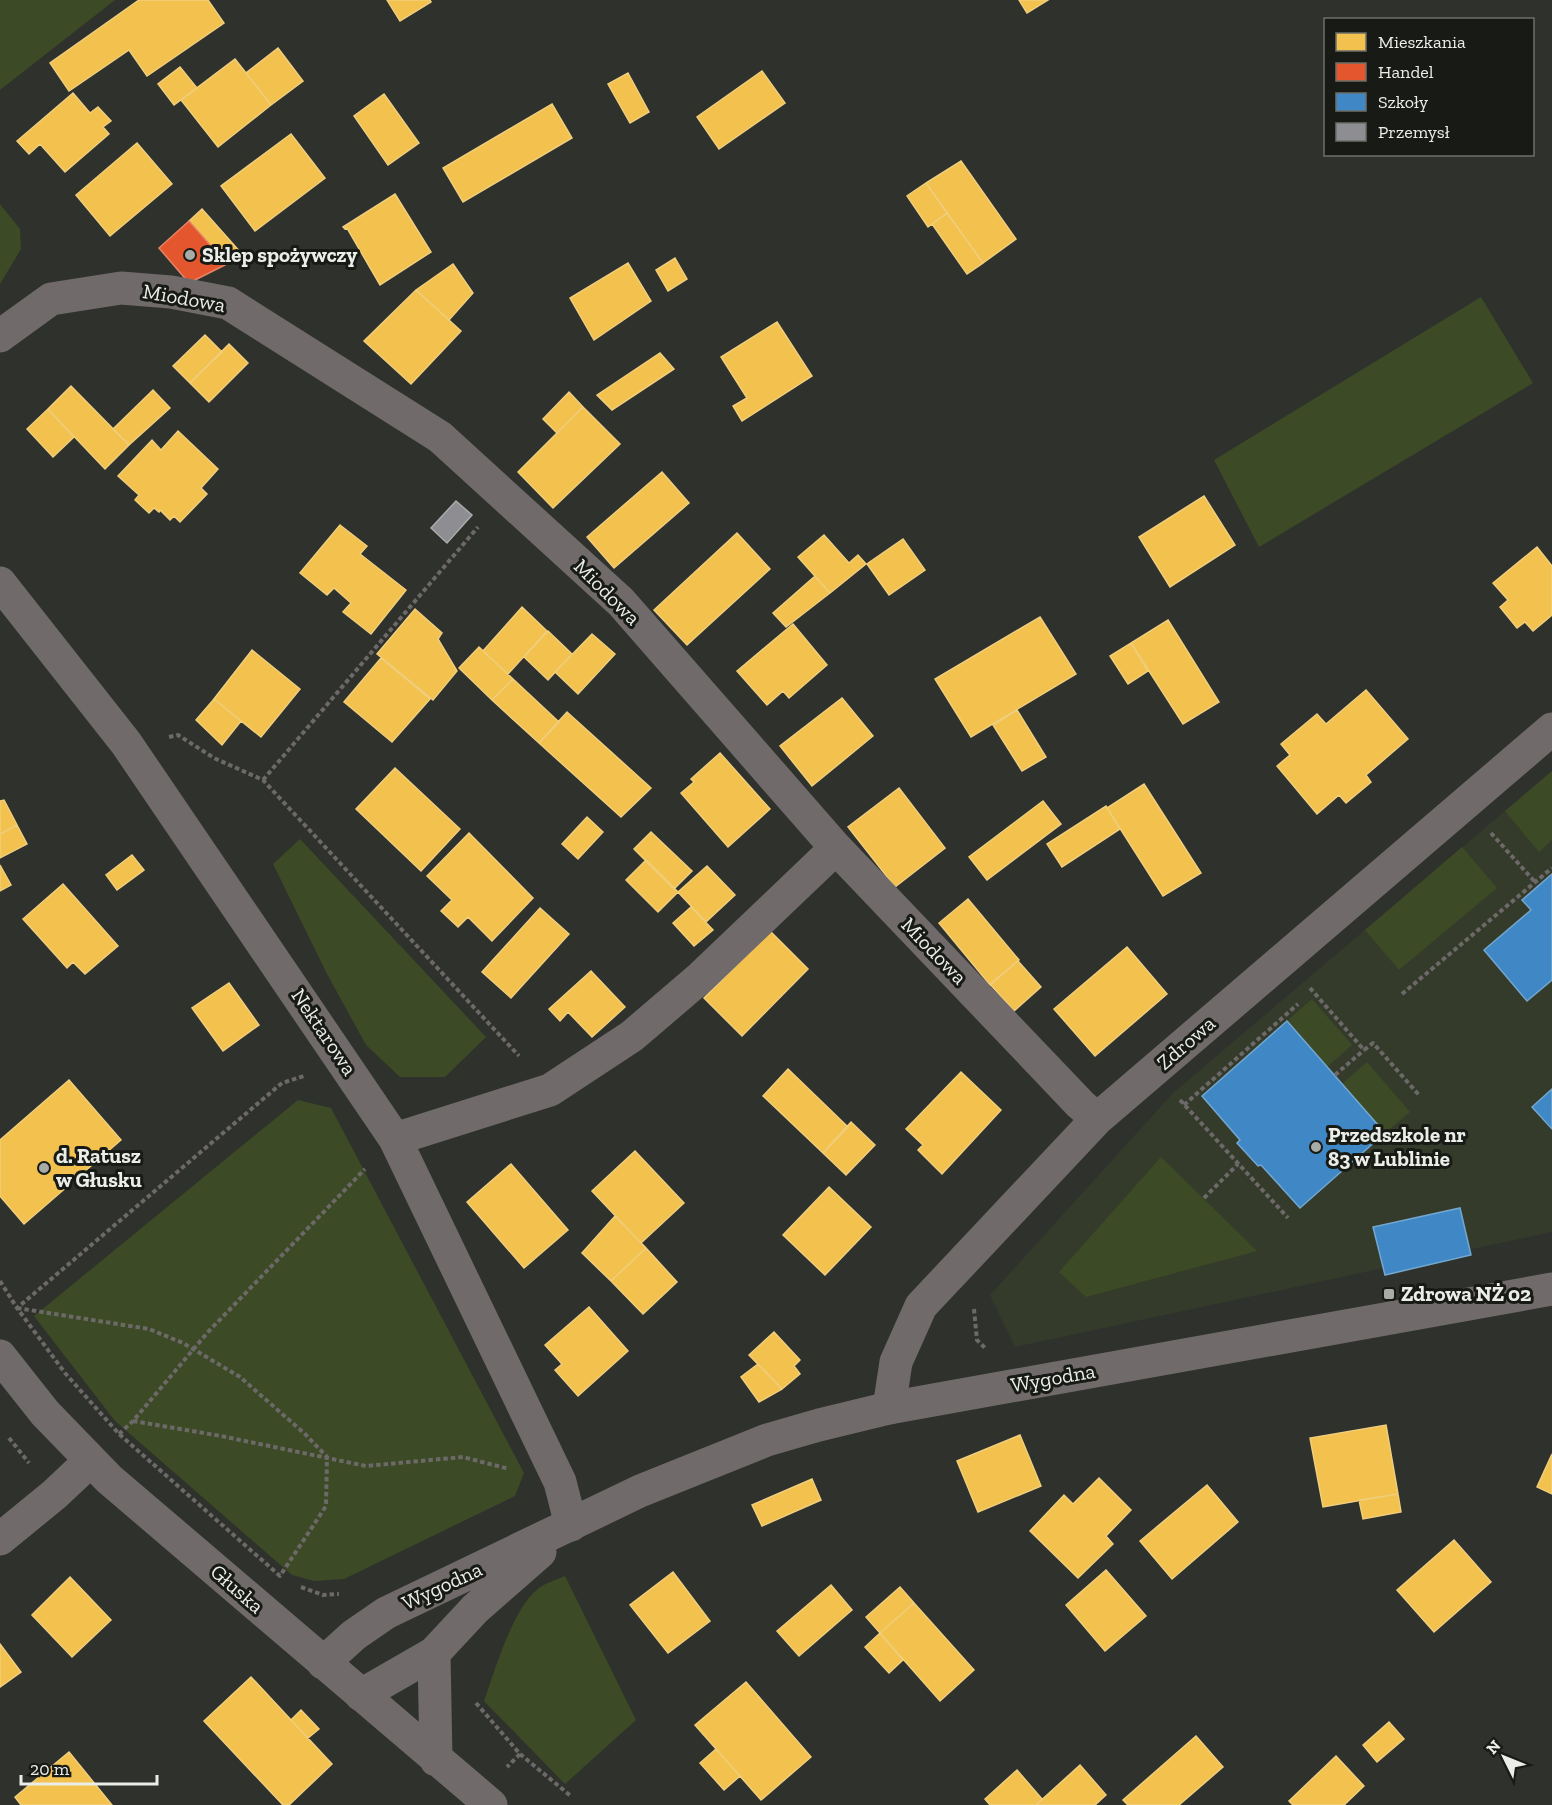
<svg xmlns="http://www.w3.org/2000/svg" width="1552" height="1805" font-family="'Zilla Slab',serif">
  <rect width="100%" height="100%" fill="#2f312c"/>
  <!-- built -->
  <path fill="#343b2b" d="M1552 771V1232L1015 1347 990 1295 1173 1093Z"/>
  <!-- green -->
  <path fill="#3c4a25" d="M0 0H115L0 90Z
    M0 204 20 229 21 249 0 284Z
    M1481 297 1533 383 1259 547 1214 460Z
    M1552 771V840L1539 852 1505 811Z
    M300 839 486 1037 445 1077H400L366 1045 327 974 273 864Z
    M1462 847 1497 888 1399 970 1365 930Z
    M1312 999 1352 1045 1327 1067 1287 1021Z
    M1367 1062 1410 1112 1385 1133 1342 1084Z
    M298 1100 331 1108 524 1473 515 1496 344 1579 314 1581 292 1575 115 1421 34 1316Z
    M1161 1157 1257 1251 1086 1297 1059 1272Z
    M565 1576 636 1720 565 1784 484 1701C495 1670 513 1607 539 1588 546 1583 556 1580 565 1576Z"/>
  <!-- homes -->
  <path fill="#f2c14e" stroke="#f0ce7c" stroke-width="1.5" d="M139 0H208L224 23 147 76 129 50 69 91 50 63Z
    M387 0H430L431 2 400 21Z
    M1019 0H1048L1027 13Z
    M278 48 303 81 271 105 246 73Z
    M235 59 271 105 218 147 181 100Z
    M180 67 197 88 174 105 158 84Z
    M762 71 785 103 719 149 697 117Z
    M628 73 649 112 630 123 608 84Z
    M73 93 90 113 98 107 111 121 103 127 109 134 65 172 40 144 29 154 17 141Z
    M384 94 419 143 388 165 354 116Z
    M552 104 572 138 463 202 443 168Z
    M291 134 325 178 255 231 221 186Z
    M137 143 172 184 110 236 76 195Z
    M961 161 1016 239 983 263 926 183Z
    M926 183 947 213 928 227 907 196Z
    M395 194 431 252 380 285 347 228 345 229 343 227Z
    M202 209 241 253 227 264 189 221Z
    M947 213 983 263 967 274 932 224Z
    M675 258 687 279 668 291 656 270Z
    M628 263 651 301 594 340 570 298Z
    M453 264 473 293 449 320 416 290Z
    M416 290 461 331 411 384 364 341Z
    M777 322 812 376 742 421 733 406 747 398 721 357Z
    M205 335 222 352 190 383 173 366Z
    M229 344 248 363 209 402 190 383Z
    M660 353 674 369 612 410 597 395Z
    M71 386 129 445 105 469 48 409Z
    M153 390 170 408 129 445 113 429Z
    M569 392 583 407 557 433 543 419Z
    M583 407 620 444 553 508 518 472Z
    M48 409 74 437 53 457 27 429Z
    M178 431 218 469 201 488 207 494 180 522 174 516 170 520 160 510 159 512 154 508 149 513 135 500 139 495 118 476 152 440 161 450Z
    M662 472 689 503 614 568 587 537Z
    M1204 496 1235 545 1170 587 1139 537Z
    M340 525 367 546 360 554 406 590 371 634 343 612 351 603 334 588 327 595 300 573Z
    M737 533 770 569 687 645 654 610Z
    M824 535 849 563 858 555 866 564 830 593 798 557Z
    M903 539 925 570 889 595 867 564Z
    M1537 547 1552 566V615L1533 631 1525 622 1517 628 1500 607 1508 600 1493 583Z
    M815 576 830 593 786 627 773 613Z
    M522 607 547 631 508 674 483 651Z
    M415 609 442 633 438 639 457 671 433 700 377 654Z
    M1040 617 1076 674 971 737 935 679Z
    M1168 620 1219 702 1183 724 1131 643Z
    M793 624 827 665 789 698 783 691 767 705 737 671Z
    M548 631 572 654 548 680 524 657Z
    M592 634 615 654 578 694 555 672Z
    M1131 643 1148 671 1128 684 1110 656Z
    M479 647 513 679 492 700 459 668Z
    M252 650 300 689 261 737 214 699Z
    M381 658 430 699 392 742 344 702Z
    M513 679 559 722 539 743 492 700Z
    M1366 690 1408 739 1366 775 1371 782 1346 803 1339 795 1317 814 1277 766 1290 755 1281 744 1317 714 1326 724Z
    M842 698 873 736 812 786 780 746Z
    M214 699 241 721 222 745 196 720Z
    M1017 710 1046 757 1022 771 993 725Z
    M567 712 651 788 621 817 539 743Z
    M720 753 770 809 728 847 681 793 694 782 691 779Z
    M395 768 460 829 421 871 356 809Z
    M1144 784 1201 873 1163 896 1107 808Z
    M899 788 945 848 895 887 848 827Z
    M4 800 17 825 0 834V801Z
    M1043 801 1061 824 987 880 969 857Z
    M1106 806 1120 829 1062 867 1047 844Z
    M587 817 603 832 578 859 562 844Z
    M17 825 27 844 0 858V834Z
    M651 832 692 871 674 889 634 849Z
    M469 833 533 898 492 941 468 917 458 927 441 911 452 900 427 876Z
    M132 855 144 870 117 890 106 875Z
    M646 860 678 892 658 912 626 880Z
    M0 865 11 885 0 891Z
    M707 866 735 895 706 922 678 892Z
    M63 884 118 946 85 974 73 962 67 968 23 919Z
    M968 899 1019 960 990 985 939 923Z
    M691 907 713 930 694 946 673 923Z
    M540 908 569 934 511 998 482 972Z
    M770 931 808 969 742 1036 704 998Z
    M1127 947 1167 994 1095 1056 1054 1009Z
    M1018 961 1041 987 1014 1011 990 984Z
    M591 971 625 1007 592 1037 568 1012 560 1021 549 1009Z
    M229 983 259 1025 223 1051 192 1008Z
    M788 1069 848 1127 823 1153 763 1096Z
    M961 1072 1001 1110 942 1174 918 1150 923 1145 906 1129Z
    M69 1080 121 1140 24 1224 0 1196V1140Z
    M851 1122 875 1145 846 1175 823 1153Z
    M635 1151 684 1203 641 1243 592 1191Z
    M511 1164 568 1230 524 1268 467 1202Z
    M829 1187 871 1227 825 1275 783 1235Z
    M615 1216 646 1248 611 1281 582 1253Z
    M646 1248 677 1282 643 1314 611 1281Z
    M589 1307 628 1351 578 1396 555 1370 562 1364 545 1345Z
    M774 1332 800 1360 794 1366 800 1374 782 1389 749 1355Z
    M758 1364 782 1389 759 1402 741 1377Z
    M1386 1425 1398 1494 1323 1507 1310 1438Z
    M1020 1435 1041 1486 978 1512 957 1461Z
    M1552 1454V1494L1537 1487Z
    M1099 1478 1131 1510 1106 1536 1113 1544 1078 1578 1030 1531 1064 1495 1073 1504Z
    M812 1479 821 1500 762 1526 752 1505Z
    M1207 1485 1238 1522 1172 1579 1140 1541Z
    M1398 1494 1401 1512 1363 1519 1359 1500Z
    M1454 1540 1491 1582 1434 1632 1397 1590Z
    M1106 1570 1146 1616 1105 1651 1066 1605Z
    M673 1572 710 1621 668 1653 630 1605Z
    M70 1577 111 1620 72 1657 32 1615Z
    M831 1585 852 1610 799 1656 777 1631Z
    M900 1587 914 1603 880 1633 866 1617Z
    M914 1603 974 1670 940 1701 880 1633Z
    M880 1633 903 1660 889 1673 865 1647Z
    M0 1644 21 1672 0 1687Z
    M251 1677 332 1764 289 1805H283L204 1721Z
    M746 1682 811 1757 761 1800 695 1725Z
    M301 1710 319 1729 308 1738 291 1720Z
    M1389 1722 1404 1739 1377 1762 1363 1745Z
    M1196 1736 1223 1767 1179 1805H1128L1123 1800Z
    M716 1749 740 1776 724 1790 700 1763Z
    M69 1752 112 1805H21L15 1797Z
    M1336 1756 1364 1786 1344 1805H1293L1289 1801Z
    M1080 1765 1106 1795 1095 1805H1036Z
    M1017 1770 1042 1799 1036 1805H990L985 1799Z"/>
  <!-- shops -->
  <path fill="#e4572e" stroke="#e68466" stroke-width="1.5" d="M189 221 227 264 189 283 159 248Z"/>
  <!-- schools -->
  <path fill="#3f88c5" stroke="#73a7d0" stroke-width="1.5" d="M1552 874V980L1527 1001 1484 950 1531 910 1522 900Z
    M1287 1021 1385 1133 1300 1208 1261 1165 1258 1166 1237 1143 1240 1140 1202 1096Z
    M1552 1089V1129L1532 1107Z
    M1460 1208 1471 1255 1385 1275 1373 1227Z"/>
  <!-- industry -->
  <path fill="#8d8d92" stroke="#a9aaac" stroke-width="1.5" d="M456 501 472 515 447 543 431 528Z"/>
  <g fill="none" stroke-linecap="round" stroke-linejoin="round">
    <!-- path -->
    <path stroke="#6c6968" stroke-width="4" stroke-dasharray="4.5 3" stroke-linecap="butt" d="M169 737 178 735 214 758 263 780 519 1056
      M263 780 478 527
      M1491 833 1535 882
      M1310 988 1364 1050 1373 1043 1419 1095
      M1402 994 1552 868
      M1335 1075 1364 1050
      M1180 1100 1288 1218
      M1184 1105 1298 1004
      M1204 1198 1238 1164
      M0 1281 17 1308 282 1083 304 1076
      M17 1308 149 1329 183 1343 240 1377 304 1433 327 1457 326 1506 280 1576 119 1434 65 1373Z
      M974 1309 977 1340 986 1349
      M133 1421 221 1436 366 1466 463 1457 509 1469
      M119 1434 133 1421 208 1332 365 1169
      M9 1438 29 1463
      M301 1587 323 1595 339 1594
      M476 1703 520 1754 507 1767
      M520 1754 572 1797"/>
    <!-- minor -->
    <path stroke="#706a6b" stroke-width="33" d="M0 336 51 299 121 288 171 292 228 303 440 437 621 602 836 848 1080 1104 1097 1119
      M0 583 126 743 395 1139 560 1482 571 1525
      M395 1139 550 1090 632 1036 701 977 836 848
      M889 1408 896 1362 921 1306 1097 1119 1552 729
      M0 1539 55 1494 90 1461"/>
    <!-- tertiary -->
    <path stroke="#706a6b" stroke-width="33" d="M0 1356 45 1413 109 1479 491 1805
      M434 1653 436 1760
      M323 1663 354 1635 386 1613 640 1491 767 1440 819 1425 889 1408 1552 1289
      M361 1695 434 1653 475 1609 540 1552"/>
  </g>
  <!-- markers -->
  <g fill="#a9aca6" stroke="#181a16" stroke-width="2">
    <circle cx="190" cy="255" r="6"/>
    <circle cx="1316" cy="1147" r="6"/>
    <circle cx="44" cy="1168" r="6"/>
    <rect x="1383" y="1288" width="12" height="12" rx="3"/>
  </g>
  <g text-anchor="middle" stroke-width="6" stroke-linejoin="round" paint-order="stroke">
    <!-- poi labels -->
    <g font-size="21" font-weight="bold" fill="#ebeee8" stroke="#181a16" text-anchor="start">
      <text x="202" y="262">Sklep spożywczy</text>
      <text x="1328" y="1142">Przedszkole nr<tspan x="1328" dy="24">83 w Lublinie</tspan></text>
      <text x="56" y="1163">d. Ratusz<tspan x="56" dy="24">w Głusku</tspan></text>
      <text x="1401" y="1301">Zdrowa NŻ 02</text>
    </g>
    <!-- street labels -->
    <g font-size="21" fill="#ebeee8" stroke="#181a16">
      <text transform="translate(184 298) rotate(10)" y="7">Miodowa</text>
      <text transform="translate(607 592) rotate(45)" y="7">Miodowa</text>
      <text transform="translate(934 951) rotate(46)" y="7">Miodowa</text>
      <text transform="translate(324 1032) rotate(56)" y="7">Nektarowa</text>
      <text transform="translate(1186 1043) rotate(-41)" y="7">Zdrowa</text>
      <text transform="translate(1053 1378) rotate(-10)" y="7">Wygodna</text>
      <text transform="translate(442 1586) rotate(-25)" y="7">Wygodna</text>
      <text transform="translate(237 1589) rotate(41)" y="7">Głuska</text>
    </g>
  </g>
  <!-- legend -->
  <rect x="1324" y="18" width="210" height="138" fill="#181a16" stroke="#6c6f6a" stroke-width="1.5"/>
  <rect x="1336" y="33" width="30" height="18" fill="#f2c14e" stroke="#6c6f6a" stroke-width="1.5"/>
  <text x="1378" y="48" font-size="18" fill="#ebeee8">Mieszkania</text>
  <rect x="1336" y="63" width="30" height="18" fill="#e4572e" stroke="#6c6f6a" stroke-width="1.5"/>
  <text x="1378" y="78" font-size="18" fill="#ebeee8">Handel</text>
  <rect x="1336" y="93" width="30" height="18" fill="#3f88c5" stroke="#6c6f6a" stroke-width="1.5"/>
  <text x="1378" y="108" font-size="18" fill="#ebeee8">Szkoły</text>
  <rect x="1336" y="123" width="30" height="18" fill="#8d8d92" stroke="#6c6f6a" stroke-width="1.5"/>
  <text x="1378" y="138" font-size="18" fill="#ebeee8">Przemysł</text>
  <!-- north arrow -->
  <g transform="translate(1504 1757) rotate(313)" stroke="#181a16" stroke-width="4.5" paint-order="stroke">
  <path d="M0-4.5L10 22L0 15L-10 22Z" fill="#ebeee8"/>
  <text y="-9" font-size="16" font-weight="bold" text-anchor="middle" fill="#ebeee8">N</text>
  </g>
  <!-- scale -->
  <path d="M21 1775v9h136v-9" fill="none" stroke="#ebeee8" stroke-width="3"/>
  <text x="30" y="1775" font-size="18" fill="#ebeee8" stroke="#181a16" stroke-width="4.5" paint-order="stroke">20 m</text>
</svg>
